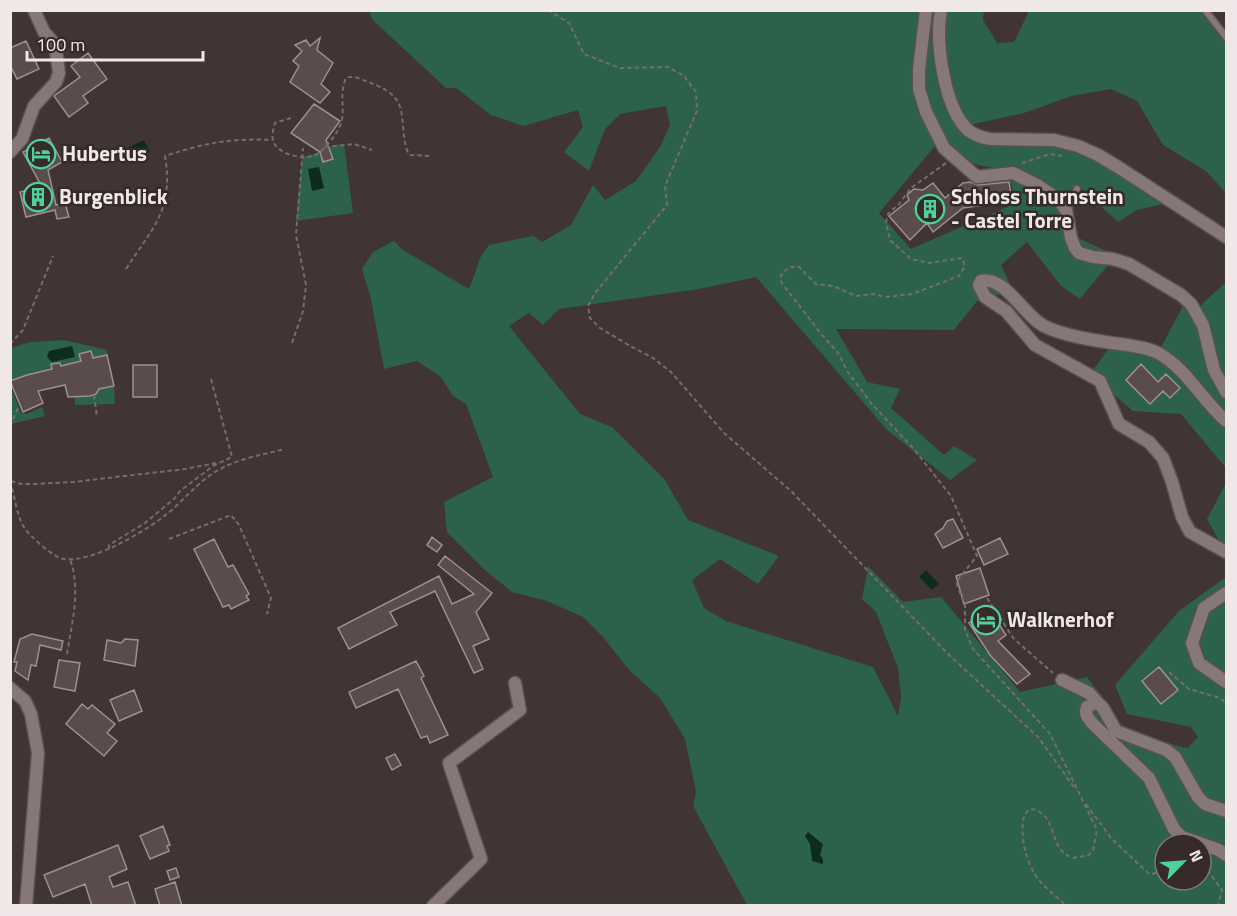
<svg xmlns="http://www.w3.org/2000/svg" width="1237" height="916" font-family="'Titillium Web',sans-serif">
  <rect width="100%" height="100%" fill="#413434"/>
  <!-- green -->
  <path fill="#2b6249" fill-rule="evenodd" d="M369 11H984L983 20 997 43 1014 42 1029 11H1203L1226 31V193L1206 171 1163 145 1137 101 1111 89 1072 96 1024 113 969 125 974 141 1056 146 1101 162 1163 204 1137 210 1118 222 1082 189 1073 211 1076 237 1113 254 1109 264 1080 299 1061 286 1027 242 1001 265 1013 291 977 301 954 330 836 329 867 382 900 389 891 408 944 455 954 446 977 460 950 480 887 430 756 277 699 289 559 309 543 325 529 313 509 326 580 414 612 427 665 480 688 520 779 556 758 584 720 559 692 580 704 608 726 621 873 667 898 716 901 697 898 668 876 612 862 599 868 566 903 602 941 597 1020 692 1087 677 1105 700 1119 727 1156 741 1188 748 1198 737 1191 727 1127 714 1115 685 1179 611 1226 577V905H747L693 806 696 792 685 739 660 698 629 670 603 637 583 617 547 601 512 592 485 570 447 532 444 502 493 477 466 404 453 396 441 377 417 361 384 369 371 299 362 269 373 252 394 241 403 250 469 289 481 256 489 245 533 236 542 242 571 225 593 185 605 200 636 181 660 147 670 125 666 106 620 114 605 129 589 171 564 152 583 127 578 110 523 126 491 115 456 88H446L376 23 371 17ZM934 147 978 165 1008 171 1016 203 911 249 879 213ZM1165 844H1201V880H1165Z
    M344 144 353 213 296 221 302 157C321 154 324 145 344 144Z
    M1226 282V468L1181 414 1133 411 1090 374 1113 343 1158 353 1184 304 1200 306Z
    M64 340 107 350V355L93 358 91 351 80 354 81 361 65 365 66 370 62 371 60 363 51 364 52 369 27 375 11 381V348L30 342Z
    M114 386 115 404 75 405V395L96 394 99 389Z
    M11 388 21 413 27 414 42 407 45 416 11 424Z
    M1226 483V553L1207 519Z"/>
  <!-- water -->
  <path fill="#0e2c1e" d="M144 140 150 152 129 162 123 150Z
    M319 167 324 188 312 191 308 169Z
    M72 346 75 357 52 362 47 357 49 351Z
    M926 570 939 584 932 590 919 577Z
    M808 832 823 844 820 855 823 859V864L812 861 810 844 805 836Z"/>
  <!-- building -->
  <path fill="#5a4c4c" stroke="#9f9090" stroke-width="1.5" d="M320 38 317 50 333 63 321 84 330 92 320 103 290 82 299 66 293 61 302 51 295 45 306 40 310 46Z
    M26 41 39 69 17 79 10 65V48Z
    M88 53 107 79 83 96 88 103 69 117 54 96 80 77 71 66Z
    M314 104 340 121 326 140 333 159 323 162 320 152 291 133Z
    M49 138 62 162 48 170 56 205 65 203 69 217 57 219 55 210 26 217 20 192 42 187 23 152Z
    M970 182 978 185 1009 182 1012 201 963 208 933 232 927 223 910 240 889 216 909 200 907 195 914 189 923 190 933 183 945 198 963 183Z
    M91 351 93 358 107 355 114 386 99 389 96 394 90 396 68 397 65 385 38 391 43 403 23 412 10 381 27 375 52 369 51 364 60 363 61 366 81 361 79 354Z
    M1141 364 1158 382 1166 374 1180 388 1170 398 1163 391 1150 404 1126 380Z
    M133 365H157V397H133Z
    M953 519 963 538 943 548 935 534 943 528 947 521Z
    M432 537 442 545 437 552 427 545Z
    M1000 538 1008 554 984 565 977 549Z
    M214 539 228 567 233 565 249 594 246 596 249 600 231 609 229 605 223 607 194 549Z
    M445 556 492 593 476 612 489 639 473 646 483 669 474 673 435 591 390 612 397 625 349 649 338 628 439 576 452 604 474 594 438 565Z
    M980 568 989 595 964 604 956 576Z
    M989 609 1006 635 998 641 1030 674 1017 684 990 655 969 623Z
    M32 634 63 641 61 650 40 645 36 666 31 665 28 680 15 671 17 662H14L20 639Z
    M125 639 138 640 135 666 104 660 107 640 121 643Z
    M59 660 80 663 75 691 54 687Z
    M416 661 424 676 421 678 448 735 430 743 427 736 421 738 398 689 356 708 349 692Z
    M1159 667 1178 690 1161 704 1142 681Z
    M134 690 142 711 119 721 110 700Z
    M82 704 88 709 92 705 115 724 107 733 117 741 104 756 66 724Z
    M395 754 401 765 392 770 386 758Z
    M163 826 170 845 167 846 169 851 150 859 140 836Z
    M118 845 127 869 109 877 113 887 128 882 136 906H92L85 884 53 897 44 875Z
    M176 868 179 877 170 880 167 871Z
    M175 882 182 906H160L155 889Z"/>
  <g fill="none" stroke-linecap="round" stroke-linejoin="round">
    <!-- service casing -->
    <g stroke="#5b5151" stroke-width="9">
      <path id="service" d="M1205 10 1226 37
        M1066 210 1077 189"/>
    </g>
    <!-- minor casing -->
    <g stroke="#5b5151" stroke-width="15">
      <path id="minor" d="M926 10 919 69V89L926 112 944 148 977 177 1013 173 1037 185 1058 199 1066 210 1071 238 1075 248 1079 253 1093 257 1113 259 1129 264 1181 295 1191 304 1203 325 1214 370 1226 392
        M941 10C935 42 944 109 969 131 976 136 983 138 991 139L1054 140 1078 146 1098 155 1118 167 1226 237
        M10 152 22 139 34 106 56 82 59 73 55 44 44 32 34 10
        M1226 421C1202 400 1186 368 1158 353 1149 348 1137 347 1127 345 1103 342 1067 337 1046 327 1024 317 1006 276 981 281L979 285 985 297 1006 311 1035 345 1100 381 1119 424 1149 442 1163 458 1172 482 1182 517 1190 532 1226 552
        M1226 593 1204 608 1192 643 1199 663 1226 682
        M1062 680 1089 693 1097 702
        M10 688 25 701 31 714 38 753 26 906
        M1226 811 1205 804 1198 797 1175 757 1166 750 1116 731 1103 708 1097 702 1087 707C1084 714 1088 718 1093 724L1149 778 1174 829 1182 837 1219 850 1226 855
        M433 906 481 859 449 763 520 710 515 683"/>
    </g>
    <!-- path -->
    <path stroke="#776b6b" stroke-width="2" stroke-dasharray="4.5 3" stroke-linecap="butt" d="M548 10 569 23 584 54 620 68 668 67 684 76 696 92 697 111 665 186 667 205 595 293 588 306 590 318 600 328 632 347 653 358 671 372 724 433 792 492 949 655 1038 737 1076 790
      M150 12 151 10
      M291 118 275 123C273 130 270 139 276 146 284 156 308 161 319 153 323 150 328 144 332 139 352 114 336 102 346 78 353 75 361 79 368 82 415 98 396 119 408 153L411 155 429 156
      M325 147 354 144 372 150
      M946 163 911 188 899 204 888 214 886 222 890 240 911 259 929 263 962 258 965 266 959 276 941 283 912 294 886 297 873 294 856 296 833 286 816 284 799 267H789L781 275V282L822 335 839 354 847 371 871 403 913 448 951 496 977 556 956 582 965 606V630L973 649 1050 734 1082 799 1097 830 1093 850 1089 855 1073 858C1049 850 1057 820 1038 811 1018 801 1022 840 1025 850 1027 858 1031 869 1036 876 1043 887 1057 896 1066 906
      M1022 163 1050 154 1062 156
      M126 269C153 227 174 210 165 156 205 143 230 138 273 140
      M292 343 303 311 306 285 296 235 303 148
      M10 344 23 330 53 256
      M94 395 97 417
      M10 426 18 408
      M10 481C15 496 16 515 25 529 31 537 54 558 64 559 94 563 152 528 174 508 188 495 199 482 215 472 236 459 261 455 285 449
      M11 481 21 484H35L73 482 185 469 216 463
      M169 539 231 515 239 525 271 598 267 614
      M109 549V545L145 523 175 498 180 491 213 466 232 457 211 379
      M987 598 1014 639 1053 673
      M67 654C72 622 81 590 70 559
      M1169 672 1189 689 1220 698 1226 703
      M1086 804 1111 838 1149 874 1165 872
      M1201 868H1206L1222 890 1218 906"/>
    <!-- service -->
    <use href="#service" stroke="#867778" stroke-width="6"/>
    <!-- minor -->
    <use href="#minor" stroke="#867778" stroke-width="12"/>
  </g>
  <!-- icons -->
  <defs>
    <g id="hotel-ring" transform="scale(1.5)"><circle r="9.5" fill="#362a2a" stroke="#4dd39a" stroke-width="1.5"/><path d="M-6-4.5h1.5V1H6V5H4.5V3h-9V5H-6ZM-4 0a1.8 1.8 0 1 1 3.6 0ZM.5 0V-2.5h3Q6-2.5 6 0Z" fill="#4dd39a"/></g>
    <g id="building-ring" transform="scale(1.5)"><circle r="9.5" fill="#362a2a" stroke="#4dd39a" stroke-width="1.5"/><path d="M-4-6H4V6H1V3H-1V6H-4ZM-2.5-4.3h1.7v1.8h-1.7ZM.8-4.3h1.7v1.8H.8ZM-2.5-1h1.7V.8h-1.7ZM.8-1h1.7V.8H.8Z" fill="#4dd39a"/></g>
  </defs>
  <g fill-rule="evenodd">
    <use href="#hotel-ring" x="41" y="154"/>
    <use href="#building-ring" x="38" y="197"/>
    <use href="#building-ring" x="930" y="209"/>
    <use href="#hotel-ring" x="986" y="620"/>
  </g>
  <g text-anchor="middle" stroke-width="5" stroke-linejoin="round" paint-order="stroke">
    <!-- poi labels -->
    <g font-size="21" font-weight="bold" fill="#f0e7e8" stroke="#362a2a" text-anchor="start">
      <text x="62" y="161">Hubertus</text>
      <text x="59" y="204">Burgenblick</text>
      <text x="951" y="204">Schloss Thurnstein<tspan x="951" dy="24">- Castel Torre</tspan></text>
      <text x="1007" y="627">Walknerhof</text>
    </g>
  </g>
  <!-- border -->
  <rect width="1237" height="916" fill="none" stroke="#f0e7e8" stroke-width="24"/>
  <!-- north arrow -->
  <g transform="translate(1183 862) rotate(65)"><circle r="28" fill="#362a2a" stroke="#807676" stroke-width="1.5"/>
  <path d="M0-4.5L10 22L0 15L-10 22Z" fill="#4dd39a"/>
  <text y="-9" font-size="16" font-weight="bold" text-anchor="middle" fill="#f0e7e8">N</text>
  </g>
  <!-- scale -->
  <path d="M27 51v9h176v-9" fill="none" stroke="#f0e7e8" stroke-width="3"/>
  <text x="36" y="51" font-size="18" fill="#f0e7e8" stroke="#362a2a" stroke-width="4.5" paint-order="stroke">100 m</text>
</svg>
